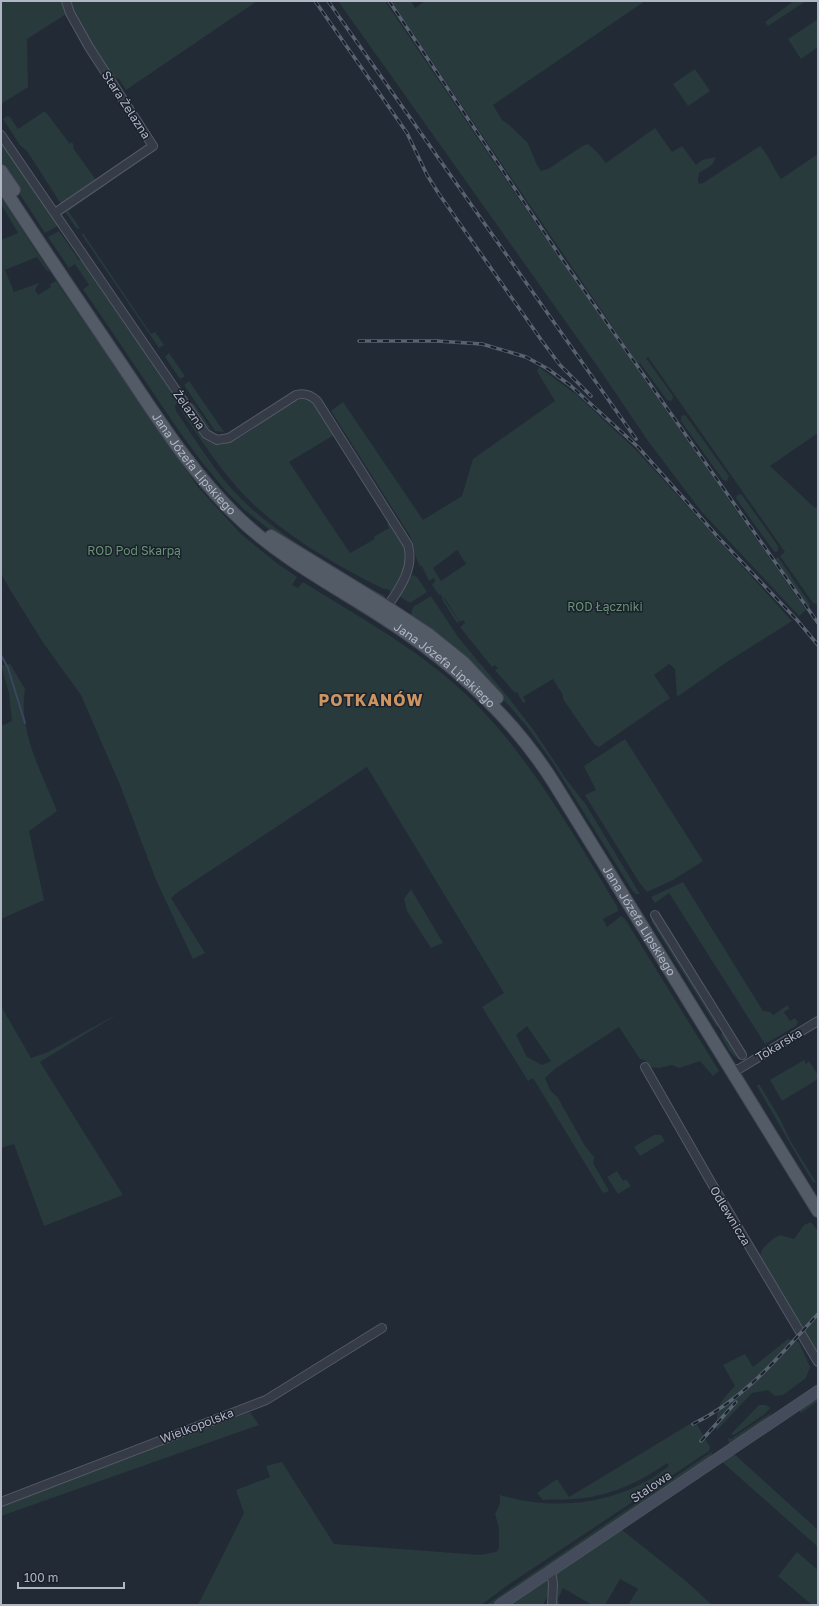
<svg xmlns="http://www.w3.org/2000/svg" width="819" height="1606" font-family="'Golos Text',sans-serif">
  <rect width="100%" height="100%" fill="#222a36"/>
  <!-- green -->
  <path fill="#283a3c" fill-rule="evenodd" d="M1 1H63L68 13 27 39 28 87 1 104Z
    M69 1H257L126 90 119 79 113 77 81 29Z
    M338 1H385L537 226 806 610 799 616 701 511 648 441 600 370Z
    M391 1H411L415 8 425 1H645L493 105 502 120 508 124 527 142 530 148 536 163 541 171 548 169 581 147 588 144 597 152 606 163 655 128 672 152 682 146 696 165 702 160 716 157 712 165 699 173 698 180 699 184 703 183 760 146C768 154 774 169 781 179L818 154V433L770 466 815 508 818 506V604L813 603 780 556 785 552 648 357 646 358 673 396 672 401 667 400 640 363 638 364Z
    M794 1H806L768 26 765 22Z
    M818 19V47L801 59 788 39Z
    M695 69 710 91 688 106 673 84Z
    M45 111 70 144 72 142 74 146 73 148 96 180 61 204 27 151 20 145 3 119 7 116 10 117 18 129Z
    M1 142 58 226 45 233 1 165Z
    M106 183 107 184 68 211 80 228 77 229 64 210Z
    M1 197 49 271 48 272 37 257 5 270 14 292 39 283 35 290 38 295 51 287 50 284 56 281 198 487 241 534 274 561 297 577 292 585 298 588 303 582C361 618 423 652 472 700 532 760 573 834 617 906L618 911 603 919 607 927 621 916 625 919 719 1071 713 1076 700 1061 679 1068 672 1065 659 1068 648 1067 645 1060 640 1059 619 1027 556 1068 545 1078 550 1090 558 1098 585 1146 594 1157 593 1163 609 1191 603 1193 533 1078 528 1081 482 1007 504 993 367 767 178 892 171 898 205 953 193 959 156 880 120 785 81 695 44 644 9 588 1 573V240L18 233 1 204ZM527 1026 551 1061 542 1065 527 1057 516 1035Z
    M59 231 79 260 81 259 178 402 175 406 176 411C193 436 209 462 229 486 260 521 299 546 338 569 354 579 369 589 386 596L381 597 276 535 245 510 225 490 201 461 179 431 83 289 89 285 75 264 69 268 48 237Z
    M83 233 151 334 155 332 164 345 159 348 82 235Z
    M169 353 185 376 180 379 165 357Z
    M539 367 577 395 636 450 792 621 727 662 677 697 675 669 669 664 654 675 670 698 599 747 594 744 563 699V695L553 679 523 697 526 701 523 703 517 692 515 693 495 670 498 668 495 665 492 667 460 627 465 623 463 620 460 622 444 597V599L459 621 457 623 442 599 443 598 440 594 439 595 432 585 435 581 434 578 429 581 422 566H420C414 557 415 546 410 536L331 411 343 402 423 520 462 496 473 459 555 401 537 371ZM457 550 466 564 441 581 433 568Z
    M189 381 224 432 215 431 184 385Z
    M302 399C318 400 327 424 334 435L289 462 350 553 375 539 374 537 389 528 387 524 390 522C409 553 412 559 391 592L387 589H384C337 566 282 534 245 496 220 470 201 440 181 410L182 408 204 439 215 445H220L234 441 295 401Z
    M189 403 194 404 214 433 205 425Z
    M683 415 686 416 729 476 727 481 723 480 681 421V417Z
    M739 494 742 495 778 546V551L775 552 773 550 737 500 736 497Z
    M778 557 810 604 809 608 775 559Z
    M413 575 417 577 427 592 410 603 399 596 410 578Z
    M431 596 458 637 508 697 535 732 566 779 586 805 640 894H636L632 890 553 763 528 728 512 709 445 639 411 615 413 607Z
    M10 664 25 689C18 731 42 773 57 811L29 831 44 900 1 919V726L12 721 9 693 1 665Z
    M625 739 703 861 673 880 647 892 639 882 585 795 596 790 584 766Z
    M683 882 763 1011 770 1012 773 1015 788 1005 789 1009 784 1012 790 1021 795 1018 798 1022 796 1026 765 1044 669 893 655 903 651 897Z
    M411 889 443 943 431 948 407 911 404 899Z
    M655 919 719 1026 718 1027 716 1026 651 921Z
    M1 1006 31 1058 48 1052 121 1012 40 1062 123 1195 44 1226 14 1144 1 1148Z
    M723 1031 737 1053 736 1056 738 1058H742L744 1060C732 1060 726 1044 721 1035Z
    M804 1060 806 1064 809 1061 818 1075V1079L782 1101 770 1080Z
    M759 1084 779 1117 791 1142 816 1182H813C793 1150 776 1118 757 1086Z
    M654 1135H661L665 1141 640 1156 634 1147Z
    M617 1171 623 1181 626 1179 631 1186 618 1194 607 1177Z
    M811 1222 818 1231V1354L761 1261 760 1255 763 1248 774 1238 780 1235 794 1239 804 1225Z
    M788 1339 799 1342 810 1367 806 1378 783 1395 775 1396 768 1390 752 1393 718 1429H716C718 1404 718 1404 735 1386L723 1365 745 1354 753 1367Z
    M818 1396V1401L801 1413 798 1409Z
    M759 1405H766L770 1408 766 1413 734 1435 731 1434Z
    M250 1412 259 1425 1 1516V1505Z
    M771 1413 770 1417 730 1444H729L728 1438 731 1439Z
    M695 1421 710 1447 709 1451 508 1585 481 1605H198L244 1513 236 1490 270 1477 266 1466 282 1462 334 1544 480 1555 496 1552 499 1548V1528L495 1514 500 1504V1495C557 1512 622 1504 669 1466L667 1463C639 1483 608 1497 573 1499 563 1500 553 1499 543 1500L537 1493 557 1479 569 1497Z
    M713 1451 709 1460 493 1605H486Z
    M733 1453 818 1530V1547L721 1461Z
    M621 1529 686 1581 712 1605H628L638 1589 620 1579 605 1605H592L563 1588 558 1599 560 1605 556 1604 554 1573Z
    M797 1552 818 1570V1605H812L778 1576Z
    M547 1579 550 1581 549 1593 543 1605H508Z"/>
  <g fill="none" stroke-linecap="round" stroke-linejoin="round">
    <!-- stream -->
    <path stroke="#38475f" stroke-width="2" d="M1 655 8 668 25 723"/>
    <!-- street casing -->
    <g stroke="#535965" stroke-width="10">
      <path id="street" d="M1 135 206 434 217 440 229 438 296 395C304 393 310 394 317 401L408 545C415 570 398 590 385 610
        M55 213 153 146 89 47 70 13 66 1
        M655 915 742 1055
        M645 1067 712 1184 818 1362
        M730 1069H739L818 1021
        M1 1502 266 1400 382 1328
        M551 1570 553 1584 552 1605"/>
    </g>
    <!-- secondary casing -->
    <g stroke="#535965" stroke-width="12">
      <path id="secondary" d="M500 1605 818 1391"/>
    </g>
    <!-- primary casing -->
    <g stroke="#3f4551" stroke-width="14">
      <g id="primary">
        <path d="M1 171 14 190"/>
        <path id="s1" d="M1 184C43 249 87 313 130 377 164 428 197 479 242 521 284 560 334 586 382 617 450 660 511 715 554 783L818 1211"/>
        <path d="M271 536 387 607 428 634 464 663 497 698"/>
      </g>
    </g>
    <!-- street -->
    <use href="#street" stroke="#353c47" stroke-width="8"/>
    <!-- secondary -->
    <use href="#secondary" stroke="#444b5a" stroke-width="11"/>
    <!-- primary -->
    <use href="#primary" stroke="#535b67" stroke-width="12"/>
    <!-- rail casing -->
    <g stroke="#596270" stroke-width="3.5">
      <path id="rail" d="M315 1 407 133 427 175 439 194 542 341 560 365 591 396
        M328 1 636 439
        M389 1 560 256 818 623
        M359 341H437L482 344 526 357 548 369 571 386 638 447 718 537 797 620 818 645
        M693 1424C745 1399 780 1355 818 1314
        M701 1441 736 1402"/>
    </g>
    <!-- rail -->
    <use href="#rail" stroke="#1b212c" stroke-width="2" stroke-dasharray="6" stroke-linecap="butt"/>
  </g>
  <g text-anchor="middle" stroke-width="3" stroke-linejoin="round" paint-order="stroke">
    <!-- street labels -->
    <g font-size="12" fill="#b0b6c4" stroke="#1b212c">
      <text transform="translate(126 105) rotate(57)" y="4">Stara Żelazna</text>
      <text transform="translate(189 410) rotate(55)" y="4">Żelazna</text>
      <text dy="4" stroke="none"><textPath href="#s1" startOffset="340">Jana Józefa Lipskiego</textPath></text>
      <text dy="4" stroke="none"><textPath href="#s1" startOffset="664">Jana Józefa Lipskiego</textPath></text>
      <text dy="4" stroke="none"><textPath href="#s1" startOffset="988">Jana Józefa Lipskiego</textPath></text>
      <text transform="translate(779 1045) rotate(-31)" y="4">Tokarska</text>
      <text transform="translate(730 1216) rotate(59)" y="4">Odlewnicza</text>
      <text transform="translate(197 1426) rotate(-21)" y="4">Wielkopolska</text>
      <text transform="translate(651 1487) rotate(-34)" y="4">Stalowa</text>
    </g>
    <!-- park labels -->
    <g font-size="12" fill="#699274" stroke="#1b212c">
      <text x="134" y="555">ROD Pod Skarpą</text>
      <text x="605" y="611">ROD Łączniki</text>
    </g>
    <!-- district labels -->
    <g font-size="16" font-weight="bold" letter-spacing="1" fill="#cb9563" stroke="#1b212c">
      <text x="371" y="706">POTKANÓW</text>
    </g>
  </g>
  <!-- border -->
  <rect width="819" height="1606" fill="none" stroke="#b0b6c4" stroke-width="4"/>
  <!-- scale -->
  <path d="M18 1582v6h106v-6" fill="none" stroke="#b0b6c4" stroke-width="2"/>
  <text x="24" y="1582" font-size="12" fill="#b0b6c4" stroke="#1b212c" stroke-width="3" paint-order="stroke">100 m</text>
</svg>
